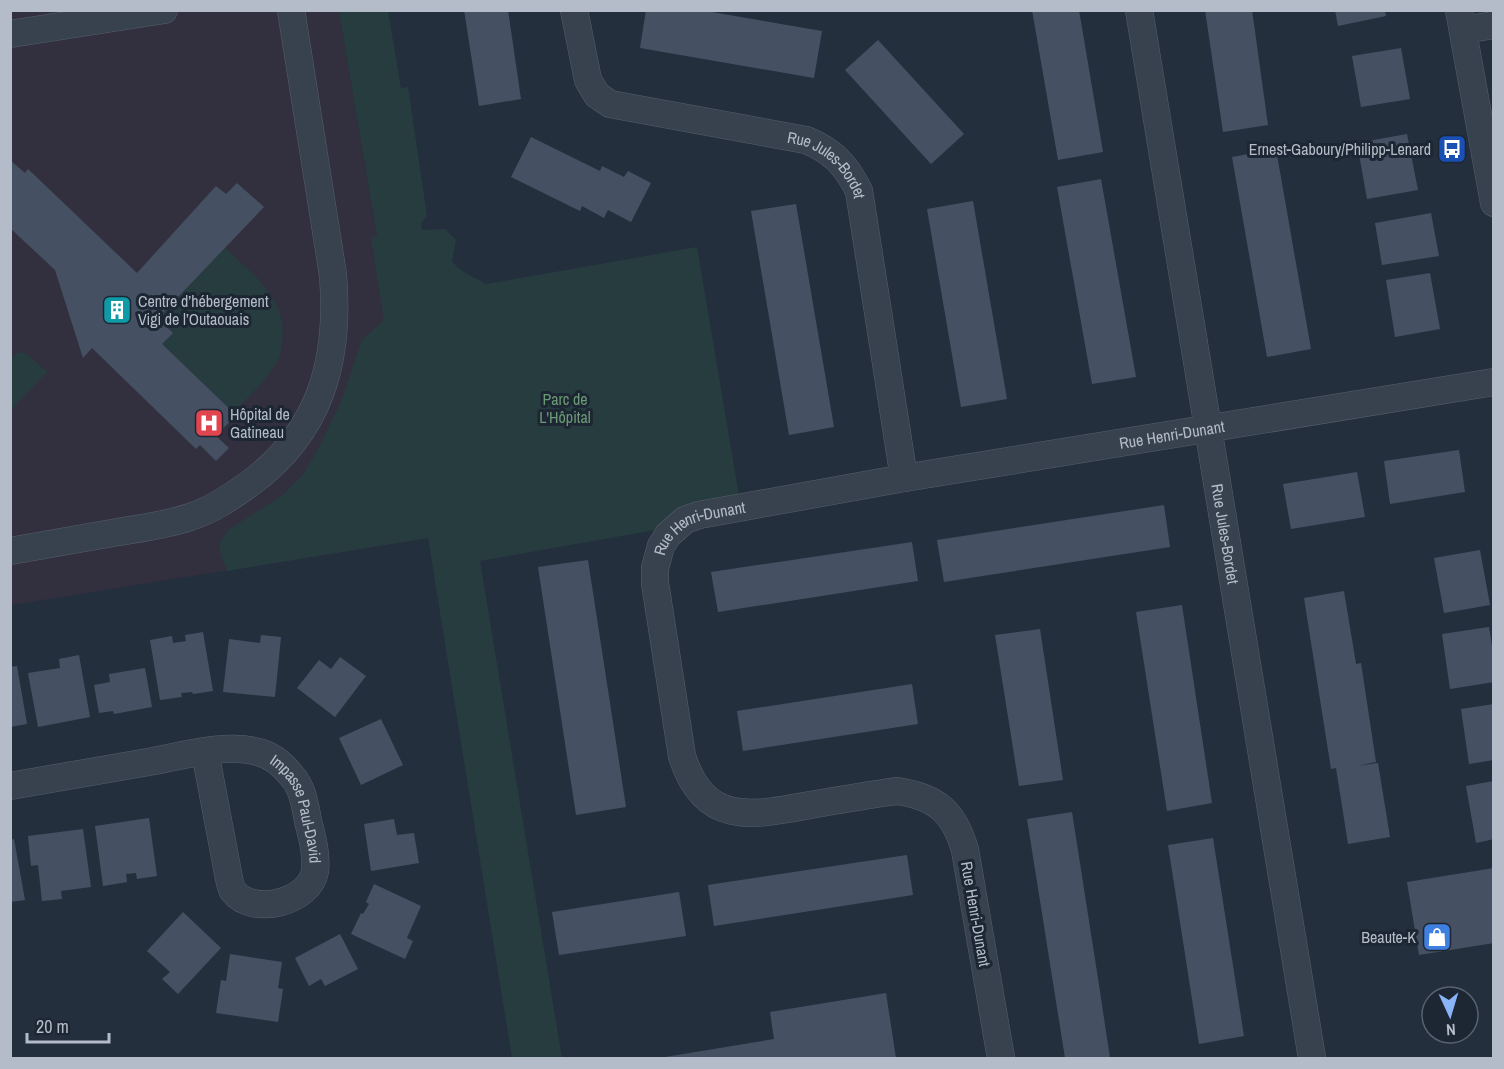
<svg xmlns="http://www.w3.org/2000/svg" width="1504" height="1069" font-family="'Archivo Narrow',sans-serif">
  <rect width="100%" height="100%" fill="#242f3e"/>
  <!-- medical -->
  <path fill="#32303f" d="M11 11H339L428 538 11 605Z"/>
  <!-- green -->
  <path fill="#263c3f" d="M339 11H388L401 88 408 87 427 216 421 223 422 230 445 229 456 240 452 261C461 274 473 275 486 284L697 247 741 507 678 526 480 561 562 1058H512L428 538 227 571 221 556 219 544 228 530 283 495 304 473 320 446 343 397 362 340 384 320 371 237 377 236Z
    M225 248C251 272 289 301 282 342 281 348 281 355 278 360 267 380 250 396 233 412L162 344 173 333 158 318Z
    M20 352 27 354 47 372 12 409 10 408 11 357Z"/>
  <!-- building -->
  <path fill="#455162" d="M464 10H508L521 99 479 106Z
    M646 10H700L822 31 814 78 640 48Z
    M1032 10H1079L1103 152 1058 160Z
    M1205 10H1252L1268 125 1223 132Z
    M1335 10H1385L1386 16 1338 26Z
    M878 40 964 134 931 164 845 70Z
    M1401 48 1410 99 1361 107 1352 56Z
    M1407 134 1418 190 1367 199 1357 143Z
    M531 137 600 171 602 166 624 177 628 171 651 183 631 222 608 210 604 218 582 206 580 211 511 177Z
    M1276 149 1311 349 1267 357 1232 157Z
    M10 160 25 173 28 169 137 273 216 186 226 194 237 183 264 207 158 318 173 333 162 344 236 415 216 436 229 448 216 461 200 445 196 449 92 348 83 358 55 270 10 228Z
    M1101 179 1136 377 1092 384 1057 187Z
    M973 201 1007 399 961 407 927 209Z
    M796 204 834 427 789 435 751 211Z
    M1431 213 1439 256 1382 265 1375 223Z
    M1430 273 1440 329 1395 337 1386 280Z
    M1459 450 1465 492 1390 504 1384 461Z
    M1357 472 1365 517 1291 529 1283 484Z
    M1164 505 1170 547 944 582 937 540Z
    M912 542 918 581 718 612 711 572Z
    M1480 550 1490 605 1444 613 1434 558Z
    M588 560 626 807 576 815 538 567Z
    M1344 591 1356 664 1361 663 1376 762 1357 766 1378 763 1390 837 1348 844 1336 768 1331 769 1304 598Z
    M1182 605 1212 803 1167 811 1136 612Z
    M1489 627 1494 659V682L1450 689 1442 634Z
    M1040 629 1063 780 1019 786 995 635Z
    M203 632 213 691 193 694 192 692 181 693 182 697 160 700 150 640 172 636 173 643 186 641 185 635Z
    M261 635 281 637 275 697 223 692 229 639 260 643Z
    M79 655 90 717 38 727 28 673 60 668 59 659Z
    M340 657 366 676 335 717 297 688 319 660 331 669Z
    M17 666 27 724 10 727V667Z
    M145 668 152 707 114 714 113 711 99 713 94 685 110 682 109 674Z
    M912 684 918 724 743 751 737 711Z
    M1494 704V760L1469 764 1461 709Z
    M381 719 403 765 361 785 339 738Z
    M1494 781V839L1476 843 1466 786Z
    M1072 812 1099 985 1110 1058H1065L1027 819Z
    M149 818 157 876 137 879 136 873 126 874 127 882 103 886 95 826Z
    M394 819 397 835 414 833 419 863 371 871 364 824Z
    M83 829 91 887 61 891 62 899 42 901 38 865 31 866 28 836Z
    M1213 838 1244 1036 1199 1044 1168 845Z
    M14 839 25 900 10 902V840Z
    M907 855 913 895 714 926 708 885Z
    M1494 868V943L1419 955 1407 882Z
    M374 884 421 906 407 938 413 941 405 959 351 934 361 913 363 914 369 904 366 902Z
    M679 892 686 936 559 955 552 912Z
    M183 912 221 948 178 994 162 979 170 972 147 951Z
    M340 934 358 969 325 986 321 979 309 986 295 958Z
    M230 954 282 962 278 988 283 989 278 1022 216 1013 221 980 226 981Z
    M886 993 896 1058H659L774 1039 770 1012Z"/>
  <g fill="none" stroke-linecap="round" stroke-linejoin="round">
    <!-- minor casing -->
    <g stroke="#565f6c" stroke-width="28">
      <g id="minor">
        <path id="s1" d="M574 10 588 80 597 95 610 104 806 140C833 151 846 165 859 191L904 478"/>
        <path id="s2" d="M1139 10 1312 1058"/>
        <path d="M1459 10 1494 203"/>
        <path d="M1463 30 1494 25"/>
        <path d="M10 34 164 10"/>
        <path d="M10 551C46 545 82 538 118 532 142 528 167 525 190 517 212 510 231 497 249 484 321 432 340 360 333 275L291 10"/>
        <path id="s3" d="M10 786C58 778 106 769 154 761 185 755 228 743 258 752 271 755 283 765 291 775 303 788 305 805 308 821 312 837 317 854 315 871 310 902 253 917 233 891 230 886 229 878 228 873L205 752"/>
        <path id="s4" d="M1001 1058 965 850C954 812 937 797 897 791 868 795 839 800 810 805 751 816 704 826 682 756L655 583V568L661 546 668 535 678 526 685 520 699 515 904 478 1494 382"/>
      </g>
    </g>
    <!-- minor -->
    <use href="#minor" stroke="#38414e" stroke-width="27"/>
  </g>
  <!-- icons -->
  <defs>
    <g id="bus-square" transform="scale(1.5)"><rect x="-9" y="-9" width="18" height="18" rx="4" fill="#1a4fb4" stroke="#1d2633"/><path d="M-5-6H5V4H4V6H2V4H-2V6H-4V4H-5ZM-3.5-4V0h7V-4ZM-3.5 1.2v1.5H-2V1.2ZM2 1.2v1.5H3.5V1.2Z" fill="#fff"/></g>
    <g id="building-square" transform="scale(1.5)"><rect x="-9" y="-9" width="18" height="18" rx="4" fill="#0f9aa8" stroke="#1d2633"/><path d="M-4-6H4V6H1V3H-1V6H-4ZM-2.5-4.3h1.7v1.8h-1.7ZM.8-4.3h1.7v1.8H.8ZM-2.5-1h1.7V.8h-1.7ZM.8-1h1.7V.8H.8Z" fill="#fff"/></g>
    <g id="hospital-square" transform="scale(1.5)"><rect x="-9" y="-9" width="18" height="18" rx="4" fill="#e0444e" stroke="#1d2633"/><path d="M-5-5h3v3.5h4V-5h3V5h-3V1.5h-4V5h-3Z" fill="#fff"/></g>
    <g id="shop-square" transform="scale(1.5)"><rect x="-9" y="-9" width="18" height="18" rx="4" fill="#3f7fe0" stroke="#1d2633"/><path d="M-5-2.5h2.3a2.7 3.5 0 0 1 5.4 0H5L5.5 6h-11ZM-1.5-2.5h3a1.5 2.3 0 0 0-3 0Z" fill="#fff"/></g>
  </defs>
  <g fill-rule="evenodd">
    <use href="#bus-square" x="1452" y="149"/>
    <use href="#building-square" x="117" y="310"/>
    <use href="#hospital-square" x="209" y="423"/>
    <use href="#shop-square" x="1437" y="937"/>
  </g>
  <g text-anchor="middle" stroke-width="6" stroke-linejoin="round" paint-order="stroke">
    <!-- poi labels -->
    <g font-size="16" fill="#b4bcc9" stroke="#1d2633" text-anchor="end">
      <text x="1431" y="155">Ernest-Gaboury/Philipp-Lenard</text>
      <text x="138" y="307" text-anchor="start">Centre d’hébergement<tspan x="138" dy="18">Vigi de l’Outaouais</tspan></text>
      <text x="230" y="420" text-anchor="start">Hôpital de<tspan x="230" dy="18">Gatineau</tspan></text>
      <text x="1416" y="943">Beaute-K</text>
    </g>
    <!-- street labels -->
    <g font-size="16" fill="#b4bcc9" stroke="#1d2633">
      <text dy="6" stroke="none"><textPath href="#s1" startOffset="336">Rue Jules-Bordet</textPath></text>
      <text dy="6" stroke="none"><textPath href="#s4" startOffset="1296">Rue Henri-Dunant</textPath></text>
      <text dy="6" stroke="none"><textPath href="#s4" startOffset="810">Rue Henri-Dunant</textPath></text>
      <text dy="6" stroke="none"><textPath href="#s2" startOffset="531">Rue Jules-Bordet</textPath></text>
      <text dy="6" stroke="none"><textPath href="#s3" startOffset="326">Impasse Paul-David</textPath></text>
      <text transform="translate(976 914) rotate(80)" y="6">Rue Henri-Dunant</text>
    </g>
    <!-- park labels -->
    <g font-size="16" fill="#6b9a76" stroke="#1d2633">
      <text x="565" y="405">Parc de<tspan x="565" dy="18">L'Hôpital</tspan></text>
    </g>
  </g>
  <!-- border -->
  <rect width="1504" height="1069" fill="none" stroke="#b4bcc9" stroke-width="24"/>
  <!-- north arrow -->
  <g transform="translate(1450 1015) rotate(176)"><circle r="28" fill="#1d2633" stroke="#59626f" stroke-width="1.5"/>
  <path d="M0-4.5L10 22L0 15L-10 22Z" fill="#8ab4f8"/>
  <text y="-9" font-size="16" font-weight="bold" text-anchor="middle" fill="#b4bcc9">N</text>
  </g>
  <!-- scale -->
  <path d="M27 1033v9h82v-9" fill="none" stroke="#b4bcc9" stroke-width="3"/>
  <text x="36" y="1033" font-size="18" fill="#b4bcc9" stroke="#1d2633" stroke-width="4.5" paint-order="stroke">20 m</text>
</svg>
